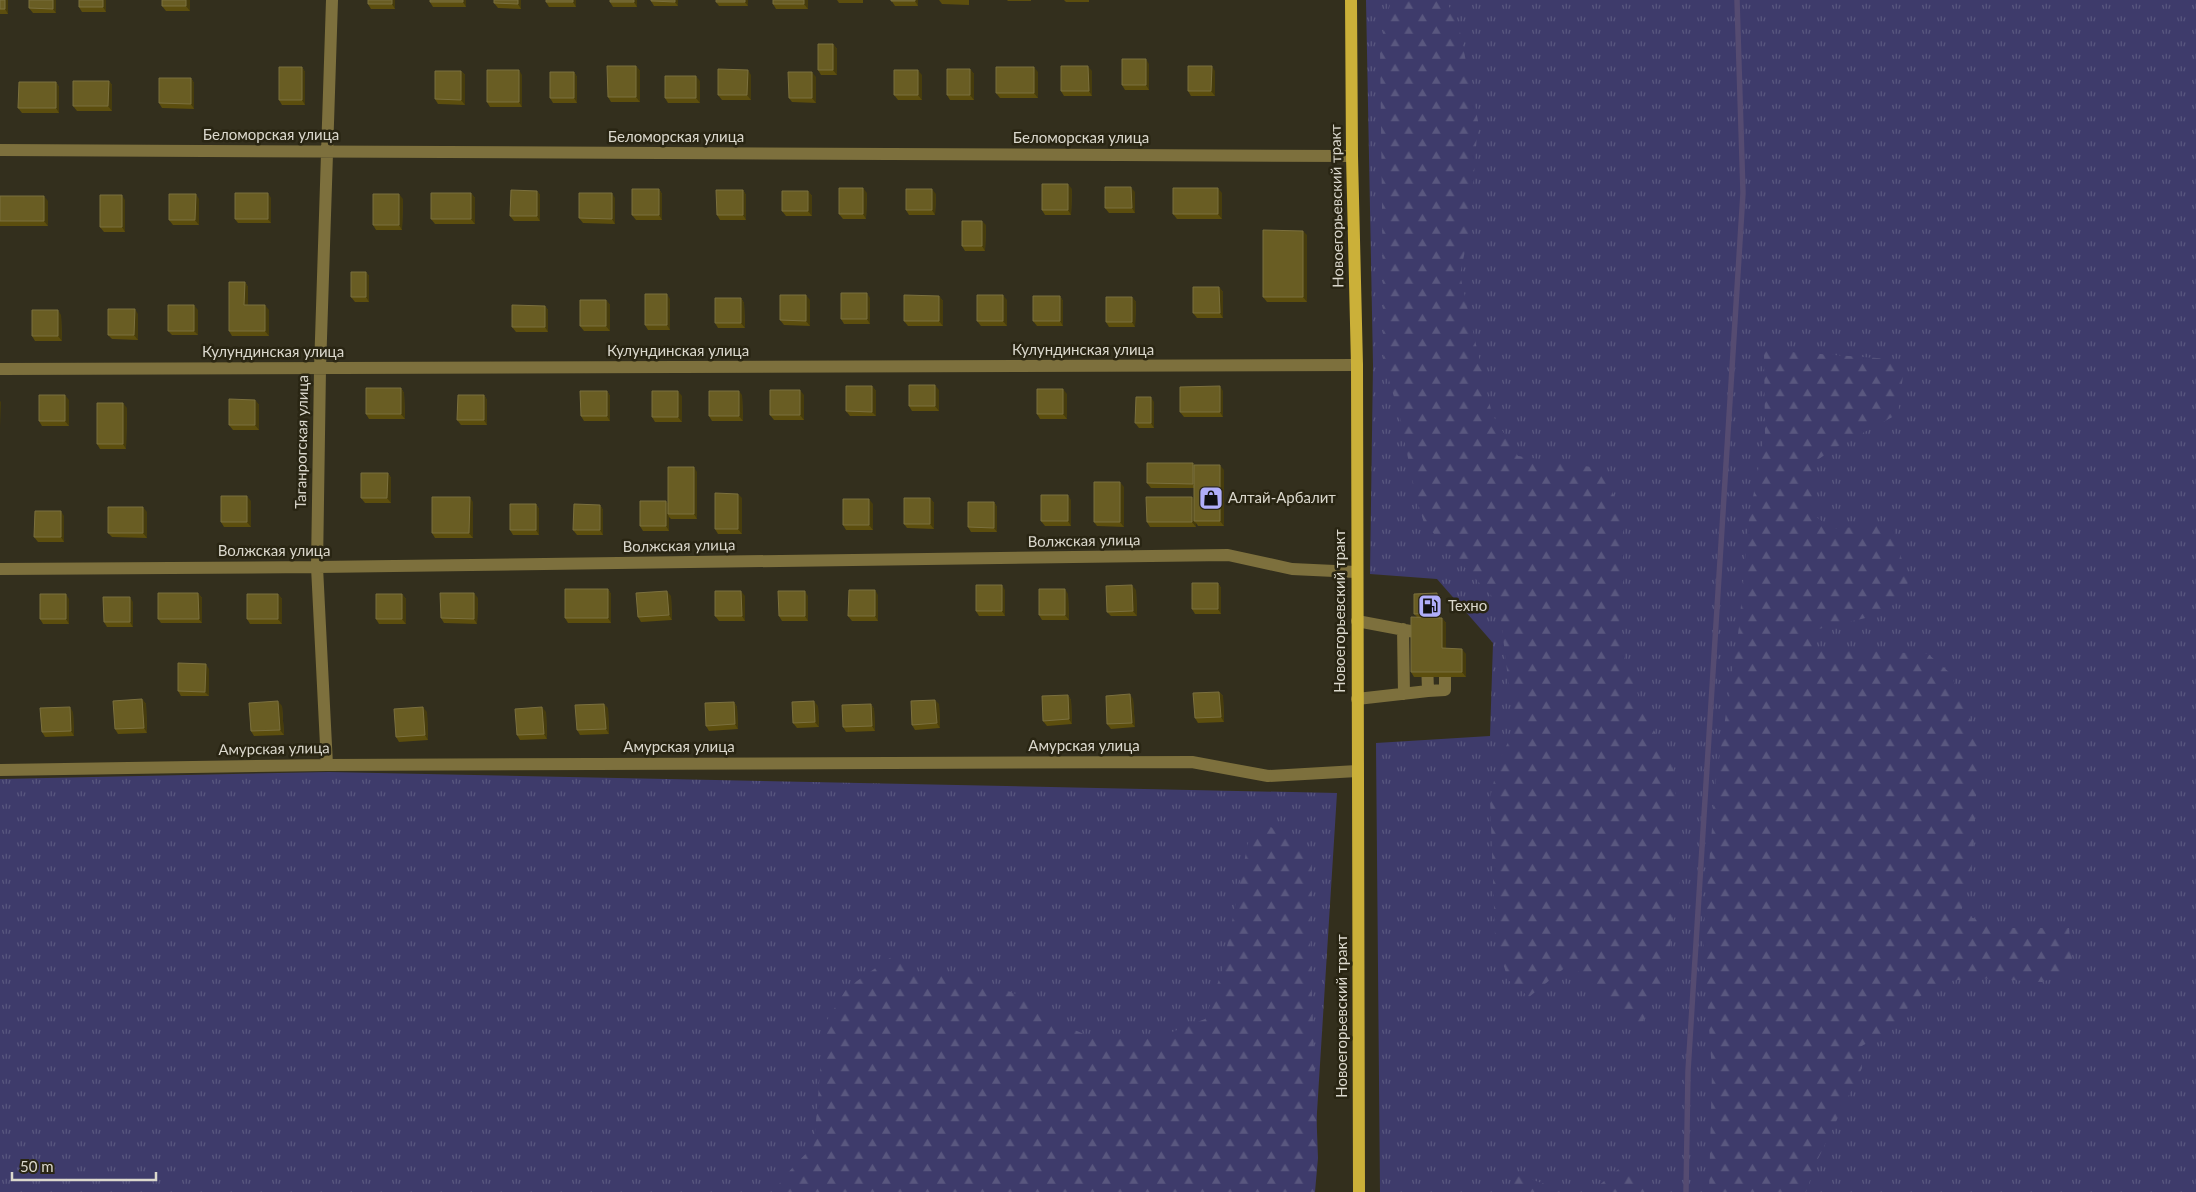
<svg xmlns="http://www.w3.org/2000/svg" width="2196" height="1192" font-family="Lato,sans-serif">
  <defs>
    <pattern id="grass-tufts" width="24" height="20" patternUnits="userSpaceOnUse" patternTransform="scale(1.25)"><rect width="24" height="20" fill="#3e3b6b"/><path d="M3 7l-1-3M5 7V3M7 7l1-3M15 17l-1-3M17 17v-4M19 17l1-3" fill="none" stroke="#59577f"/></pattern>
    <pattern id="forest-firs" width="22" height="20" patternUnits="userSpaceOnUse" patternTransform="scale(1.25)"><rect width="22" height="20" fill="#3e3b6b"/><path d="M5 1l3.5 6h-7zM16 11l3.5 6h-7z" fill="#59577f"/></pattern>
  </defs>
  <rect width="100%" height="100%" fill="#332f1d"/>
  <!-- grass -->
  <path fill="url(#grass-tufts)" d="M1366 0H2196V1192H1380L1376 743 1490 736 1493 643 1437 579 1370 574 1373 365Z
    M329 772 1337 793 1312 1192H0V779Z"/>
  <!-- forest -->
  <path fill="url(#forest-firs)" d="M1391 0H1446L1459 27 1478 121 1470 226 1460 275 1492 414 1518 456 1598 468 1612 490 1623 524V583L1619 627 1626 664 1645 713 1674 769 1680 879 1666 973 1642 1023 1608 1009 1588 976 1567 966 1529 997 1508 980 1495 935 1490 798 1498 764 1514 729 1499 604 1424 523 1414 490 1401 421 1384 363 1380 47Z
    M1764 350 1905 360 1898 414 1833 449 1816 461 1812 514 1833 529 1892 523 1908 583 1887 613 1814 630 1813 648 1928 654 1950 673 1979 739 1973 859 1961 913 1997 928H2069L2073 971 2042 982 1978 978 1940 982 1911 1003 1897 1026 1860 1047 1862 1068 1817 1161 1806 1192H1709L1712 1072 1703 937 1716 780 1739 627 1749 518 1765 434Z
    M1266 824 1312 852 1310 945 1318 1158 1315 1192H776L781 1180 814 1145 824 1025 847 988 897 953 921 975H965L1027 998 1048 1019 1101 1041 1167 1034 1205 1019 1222 971 1248 843Z
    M1621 1167 1656 1186 1657 1192H1591Z
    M1516 1174 1550 1186 1560 1192H1509Z"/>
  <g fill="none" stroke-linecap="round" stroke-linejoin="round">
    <!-- stream -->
    <path stroke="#554b71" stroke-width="5.5" d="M1686 1192 1688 1071 1743 193 1737 0"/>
    <!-- minor -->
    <path stroke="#7d703d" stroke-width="12" d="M0 150 1352 156
      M0 369 1357 365
      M0 569 317 567 1228 555 1292 569 1356 572
      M1357 621 1426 634V636
      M1403 629 1404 694
      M1428 691 1445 690V660
      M1357 699 1428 691 1427 661
      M327 765 317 567 320 369 332 0
      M0 770 327 765 1192 762 1268 776 1357 771"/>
    <!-- major -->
    <path stroke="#cbb039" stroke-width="12" d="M1351 0 1352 156 1357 365 1359 1192"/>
  </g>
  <!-- wall -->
  <path fill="#5c4e0e" d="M0 0H8V14H0Z
    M56 0V13H33L29 8Z
    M79 0H106V12H82L79 7Z
    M190 0V11H166L162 6Z
    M368 0H395V9H371L368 4Z
    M430 0H466V7H433L430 2Z
    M494 0H521V9L498 8 494 3Z
    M576 0V7H549L546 2Z
    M637 0V7H613L610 2Z
    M678 0V6H654L651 1Z
    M748 0V6H719L716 2Z
    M773 0H808V9H776L773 4Z
    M837 0H863V3H839Z
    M891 0H918V6H895Z
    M939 0H969V5L942 4Z
    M1007 0H1031V1H1008Z
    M1064 0H1089V2H1066Z
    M833 44 837 49V75H821L818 70Z
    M1149 64V90H1125L1122 85Z
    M636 66 640 71V102H611L608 97Z
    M302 67 305 72V105H282L279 100Z
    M970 69 974 74V100H950L947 95Z
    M461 71 465 75V105L438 104 435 99Z
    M1092 71V96H1064L1061 91Z
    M1215 71V96H1191L1188 91Z
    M574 72 577 77V103H553L550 98Z
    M1038 72V98H1000L996 93Z
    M522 75V107H490L487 102Z
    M751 75V100H722L718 95Z
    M922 75V100H898L894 95Z
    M816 77V103L792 102 789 98Z
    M191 78 194 83V109L162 108 159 103Z
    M109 81 112 85V111H77L73 106Z
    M700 81V103H668L665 98Z
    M56 82 59 87V113H22L18 108Z
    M659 189 662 194V220H636L632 215Z
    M1072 189 1071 215H1045L1042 210Z
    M743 190 746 195V220H720L717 215Z
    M537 191 540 195V221H514L510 216Z
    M808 191 812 196V216H786L782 211Z
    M1135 192V213H1109L1105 208Z
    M471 193 475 198V224H435L431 219Z
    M867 193 866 219H843L839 214Z
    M1222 193V219H1177L1173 214Z
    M936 194 935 215H909L906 210Z
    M0 196 48 201V226H0Z
    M271 198V223H238L235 219Z
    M615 198V224L583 223 579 218Z
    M199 199V225H173L169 220Z
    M403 199 402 230H376L373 225Z
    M125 200V232H104L100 227Z
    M986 225 985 251H965L962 246Z
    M1307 235V302H1267L1263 297Z
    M366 272 369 276V302H355L351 297Z
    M245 282 248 287V305L269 310V336H232L229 331Z
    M1219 287 1223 292V318H1197L1193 313Z
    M939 296 943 301V326H908L904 321Z
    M1060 296 1063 301V326H1037L1033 321Z
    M1132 297 1136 302 1135 327H1109L1106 322Z
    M741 298 744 303 745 328H718L715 323Z
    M870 298V324H844L841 319Z
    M670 299V330H648L645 325Z
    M606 300 610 305V331H584L580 326Z
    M810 300V326L784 325 780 320Z
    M1007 300V326H981L977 321Z
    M545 306 548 310V332H516L512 327Z
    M198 310V335H172L168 331Z
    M138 314V340L112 339 108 335Z
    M61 315 62 341H35L32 336Z
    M872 386 876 391V416H850L846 411Z
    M401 388 404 393 405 419H369L366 414Z
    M939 390V411H912L909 406Z
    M607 391 610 396V421H584L581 416Z
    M1223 391V417H1184L1180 412Z
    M1067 394V419H1040L1037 414Z
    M484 395 487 400V425H461L457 420Z
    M742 395 743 421H712L709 416Z
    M804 395V420H774L770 415Z
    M682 396V422H655L652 417Z
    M69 400V426H42L39 421Z
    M255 400 259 405V430H233L229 425Z
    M1154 402V428H1139L1135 423Z
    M127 408 126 449H100L97 444Z
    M1194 465 1224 470V526H1198L1196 523V527H1150L1147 522 1192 497 1194 500V488H1151L1147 483Z
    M697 472V519H671L669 517V531H643L640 526 668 503Z
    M388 473 391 478V503H365L361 498Z
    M1124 487V527L1097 526 1094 522Z
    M742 498V534H718L715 529Z
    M930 498 934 503V529L907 528 904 524Z
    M1071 500V526H1045L1041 521Z
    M251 501V527H224L221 522Z
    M473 502V538H435L432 533Z
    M994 502 997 507V532H971L968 527Z
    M536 504 539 509V535H513L510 530Z
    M873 504V530H846L843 525Z
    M600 505 603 510V535H577L573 530Z
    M147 512V538L112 537 108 533Z
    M64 516V542H38L34 537Z
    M1218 583 1221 588V614H1195L1192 609Z
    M608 589 611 594V623H568L565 618Z
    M1005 590V616H979L976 611Z
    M1136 590 1137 616H1111L1107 612Z
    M198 593 202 598V623H161L158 619Z
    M278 594 282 599V624H250L247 619Z
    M402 594 406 599V624H379L376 619Z
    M1068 594 1069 620H1042L1039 615Z
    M878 595V621H852L848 616Z
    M671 596 672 620 641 622 638 617Z
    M745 596V621H719L715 616Z
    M808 596V621H782L779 616Z
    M478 598 477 624 444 623 441 618Z
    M1440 598V618H1442L1446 623V648L1466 654V677H1414L1411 672 1417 617 1414 614Z
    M69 599V624H43L40 619Z
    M133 602V627H107L104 622Z
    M209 669V696H181L178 691Z
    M1219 692 1223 696 1224 722 1198 723 1195 718Z
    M1068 695 1071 700 1072 724 1047 726 1043 721Z
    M142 699 146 704 147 733 118 734 115 729Z
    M1133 699 1135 727 1111 729 1107 724Z
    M734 702 737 707 738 729 709 731 706 726Z
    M871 704 874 709 875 731 846 732 843 727Z
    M939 704 940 728 915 730 912 725Z
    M282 706 284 735 254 736 251 731Z
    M818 706 819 727 797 728 793 723Z
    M608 708 609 734 580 735 577 730Z
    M73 712 74 736 45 737 42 732Z
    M427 712 428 740 399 742 396 737Z
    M546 712 547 739 520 740 517 735Z"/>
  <!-- shaded-wall -->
  <path fill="#463c0c" d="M5 0H8V14L5 9Z
    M53 0H56V13L53 9Z
    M103 0H106V12L103 7Z
    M186 0H190V11L186 6Z
    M392 0H395V9L392 4Z
    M463 0H466V7L463 2Z
    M518 0H521V9L518 4Z
    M573 0H576V7L573 2Z
    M634 0H637V7L634 2Z
    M675 0H678V6L675 2Z
    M745 0H748V6L745 2Z
    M804 0H808V9L804 4Z
    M915 0H918V6L915 1Z
    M833 44 837 49V75L833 70Z
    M1146 59 1149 64V90L1146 85Z
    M636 66 640 71V102L636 97Z
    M1088 66 1092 71V96L1089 91Z
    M1212 66 1215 71V96L1211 91Z
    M302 67 305 72V105L302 100Z
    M1034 67 1038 72V98L1034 93Z
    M970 69 974 74V100L970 95Z
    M519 70 522 75V107L519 102Z
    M748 70 751 75V100L747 95Z
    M918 70 922 75V100L918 95Z
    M461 71 465 75V105L461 100Z
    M574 72 577 77V103L574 98Z
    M812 72 816 77V103L812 98Z
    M696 76 700 81V103L696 98Z
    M191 78 194 83V109L191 104Z
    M109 81 112 85V111L108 106Z
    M56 82 59 87V113L56 108Z
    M1068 184 1072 189 1071 215 1068 210Z
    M1131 187 1135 192V213L1132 208Z
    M863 188 867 193 866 219 863 214Z
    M1218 188 1222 193V219L1218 214Z
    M659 189 662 194V220L659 215Z
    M932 189 936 194 935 215 932 210Z
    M743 190 746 195V220L743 215Z
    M537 191 540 195V221L537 216Z
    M808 191 812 196V216L808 211Z
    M268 193 271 198V223L268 219Z
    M471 193 475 198V224L471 219Z
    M612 193 615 198V224L612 219Z
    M196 194 199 199V225L195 220Z
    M399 194 403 199 402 230 399 225Z
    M122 195 125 200V232L122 227Z
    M44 196 48 201V226L44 221Z
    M982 221 986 225 985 251 982 246Z
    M1303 231 1307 235V302L1303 297Z
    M366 272 369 276V302L366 297Z
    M245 282 248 287V310L244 305Z
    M1219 287 1223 292V318L1220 313Z
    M867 293 870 298V324L867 319Z
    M667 294 670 299V330L667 325Z
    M806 295 810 300V326L806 321Z
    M1003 295 1007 300V326L1003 321Z
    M939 296 943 301V326L939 321Z
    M1060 296 1063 301V326L1060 321Z
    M1132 297 1136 302 1135 327 1132 322Z
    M741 298 744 303 745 328 741 323Z
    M606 300 610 305V331L606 326Z
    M194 305 198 310V335L194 331Z
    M265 305 269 310V336L265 331Z
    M545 306 548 310V332L545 327Z
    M135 309 138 314V340L134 335Z
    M58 310 61 315 62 341 58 336Z
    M935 385 939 390V411L935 406Z
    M872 386 876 391V416L872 412Z
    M1220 386 1223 391V417L1220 412Z
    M401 388 404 393 405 419 401 414Z
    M1063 389 1067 394V419L1063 414Z
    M800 390 804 395V420L800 415Z
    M607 391 610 396V421L607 416Z
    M678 391 682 396V422L678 417Z
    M739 391 742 395 743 421 739 416Z
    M65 395 69 400V426L65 421Z
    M484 395 487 400V425L484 420Z
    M1151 397 1154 402V428L1151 423Z
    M255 400 259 405V430L255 425Z
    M0 401 1 402 0 428Z
    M123 403 127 408 126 449 123 444Z
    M1193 463 1196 468V488L1193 484Z
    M1220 465 1224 470V526L1220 521Z
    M694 467 697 472V519L694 514Z
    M388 473 391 478V503L387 498Z
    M1120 482 1124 487V527L1120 522Z
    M738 494 742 498V534L738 529Z
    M1068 495 1071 500V526L1068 521Z
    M247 496 251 501V527L247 522Z
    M470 497 473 502V538L469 533Z
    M1192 497 1196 502 1194 521 1196 523V527L1192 522Z
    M930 498 934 503V529L930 524Z
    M869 499 873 504V530L869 525Z
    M666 501 669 506 668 514 669 517V531L666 526Z
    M994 502 997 507V532L994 528Z
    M536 504 539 509V535L536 530Z
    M600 505 603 510V535L600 530Z
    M143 507 147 512V538L143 533Z
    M61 511 64 516V542L61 537Z
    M1218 583 1221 588V614L1218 609Z
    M1002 585 1005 590V616L1002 611Z
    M1132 585 1136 590 1137 616 1133 611Z
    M608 589 611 594V623L608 618Z
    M1065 589 1068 594 1069 620 1065 615Z
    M875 590 878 595V621L875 616Z
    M667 591 671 596 672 620 669 615Z
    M741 591 745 596V621L742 616Z
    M805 591 808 596V621L805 616Z
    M198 593 202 598V623L199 619Z
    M474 593 478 598 477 624 474 619Z
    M1437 593 1440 598V618L1437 613Z
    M66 594 69 599V624L66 619Z
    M278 594 282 599V624L278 619Z
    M402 594 406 599V624L402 619Z
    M130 597 133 602V627L130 622Z
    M1442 618 1446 623V653L1442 648Z
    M1462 649 1466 654V677L1462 672Z
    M206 664 209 669V696L205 692Z
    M1219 692 1223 696 1224 722 1221 717Z
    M1130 694 1133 699 1135 727 1132 723Z
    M1068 695 1071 700 1072 724 1069 719Z
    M142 699 146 704 147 733 144 728Z
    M935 700 939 704 940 728 937 723Z
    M278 701 282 706 284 735 280 730Z
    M814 701 818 706 819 727 815 722Z
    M734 702 737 707 738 729 735 724Z
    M604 704 608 708 609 734 606 729Z
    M871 704 874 709 875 731 872 726Z
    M70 707 73 712 74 736 71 731Z
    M423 707 427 712 428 740 425 735Z
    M542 707 546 712 547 739 544 734Z"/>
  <!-- building -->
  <path fill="#695d23" stroke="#7b703e" d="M0 0H5V9H0Z
    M29 0H53V9L29 8Z
    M79 0H103V7H79Z
    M162 0H186V6H162Z
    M368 0H392V4H368Z
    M430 0H463V2H430Z
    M494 0H518V4L494 3Z
    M546 0H573V2H546Z
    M610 0H634V2H610Z
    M651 0H675V2L651 1Z
    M716 0H745V2H716Z
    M773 0H804V4H773Z
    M891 0H915V1H891Z
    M818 44H833V70H818Z
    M1122 59H1146V85H1122Z
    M607 66H636V97H608Z
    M1061 66H1088L1089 91H1061Z
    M1188 66H1212L1211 91H1188Z
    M279 67H302V100H279Z
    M996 67H1034V93H996Z
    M718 69 748 70 747 95H718Z
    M947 69H970V95H947Z
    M487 70H519V102H487Z
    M894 70H918V95H894Z
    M435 71H461V100L435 99Z
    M550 72H574V98H550Z
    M788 72H812V98H789Z
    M665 76H696V98H665Z
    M159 78H191V104L159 103Z
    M73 81H109L108 106H73Z
    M19 82H56V108H18Z
    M1042 184H1068V210H1042Z
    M1105 187H1131L1132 208H1105Z
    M839 188H863V214H839Z
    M1173 188H1218V214H1173Z
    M632 189H659V215H632Z
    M906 189H932V210H906Z
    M511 190 537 191V216H510Z
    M716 190H743V215H717Z
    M782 191H808V211H782Z
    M235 193H268V219H235Z
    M431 193H471V219H431Z
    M579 193H612V219L579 218Z
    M169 194H196L195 220H169Z
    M373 194H399V225H373Z
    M100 195H122V227H100Z
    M0 196H44V221H0Z
    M962 221H982V246H962Z
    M1263 230 1303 231V297H1263Z
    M351 272H366V297H351Z
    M229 282H245L244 305H265V331H229Z
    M1193 287H1219L1220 313H1193Z
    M841 293H867V319H841Z
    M645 294H667V325H645Z
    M780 295H806V321L780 320Z
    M904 295 939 296V321H904Z
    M977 295H1003V321H977Z
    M1033 296H1060V321H1033Z
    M1106 297H1132V322H1106Z
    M715 298H741V323H715Z
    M580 300H606V326H580Z
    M168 305H194V331H168Z
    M512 305 545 306V327H512Z
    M108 309H135L134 335H108Z
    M32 310H58V336H32Z
    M909 385H935V406H909Z
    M846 386H872V412L846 411Z
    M1220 386V412H1180V387Z
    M366 388H401V414H366Z
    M1037 389H1063V414H1037Z
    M770 390H800V415H770Z
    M580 391H607V416H581Z
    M652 391H678V417H652Z
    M709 391H739V416H709Z
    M39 395H65V421H39Z
    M458 395H484V420H457Z
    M1136 397H1151V423H1135Z
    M229 399 255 400V425H229Z
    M97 403H123V444H97Z
    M1147 463H1193V484L1147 483Z
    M1194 465H1220V521H1194Z
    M668 467H694V514H668Z
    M361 473H388L387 498H361Z
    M1094 482H1120V522H1094Z
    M715 493 738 494V529H715Z
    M1041 495H1068V521H1041Z
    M221 496H247V522H221Z
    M432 497H470L469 533H432Z
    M1146 497H1192V522H1147Z
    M904 498H930V524H904Z
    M843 499H869V525H843Z
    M640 501H666V526H640Z
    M968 502H994V528L968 527Z
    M510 504H536V530H510Z
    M574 504 600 505V530H573Z
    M108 507H143V533H108Z
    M35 511H61V537H34Z
    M1192 583H1218V609H1192Z
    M976 585H1002V611H976Z
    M1132 585 1133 611 1107 612 1106 586Z
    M565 589H608V618H565Z
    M1039 589H1065V615H1039Z
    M849 590H875V616H848Z
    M667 591 669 615 638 617 636 593Z
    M715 591H741L742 616H715Z
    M778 591H805V616H779Z
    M158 593H198L199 619H158Z
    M440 593H474V619L441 618Z
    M1437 593V613L1414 614V594Z
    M40 594H66V619H40Z
    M247 594H278V619H247Z
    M376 594H402V619H376Z
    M103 597H130V622H104Z
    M1411 617 1442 618V648L1462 649V672H1411Z
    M178 663 206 664 205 692 178 691Z
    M1219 692 1221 717 1195 718 1193 693Z
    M1130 694 1132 723 1107 724 1106 696Z
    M1068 695 1069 719 1043 721 1042 696Z
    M142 699 144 728 115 729 113 701Z
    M935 700 937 723 912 725 911 701Z
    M278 701 280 730 251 731 249 703Z
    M814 701 815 722 793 723 792 702Z
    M734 702 735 724 706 726 705 703Z
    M604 704 606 729 577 730 575 705Z
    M871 704 872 726 843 727 842 705Z
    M70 707 71 731 42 732 40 708Z
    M423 707 425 735 396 737 394 709Z
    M542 707 544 734 517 735 515 709Z"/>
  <!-- icons -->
  <defs>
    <g id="shop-square" transform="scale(1.25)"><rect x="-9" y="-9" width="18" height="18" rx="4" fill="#b0aefa" stroke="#292513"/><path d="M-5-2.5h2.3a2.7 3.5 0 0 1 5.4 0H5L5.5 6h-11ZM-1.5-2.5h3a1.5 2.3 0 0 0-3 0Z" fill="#111"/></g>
    <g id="fuel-square" transform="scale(1.25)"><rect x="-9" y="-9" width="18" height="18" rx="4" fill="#b0aefa" stroke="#292513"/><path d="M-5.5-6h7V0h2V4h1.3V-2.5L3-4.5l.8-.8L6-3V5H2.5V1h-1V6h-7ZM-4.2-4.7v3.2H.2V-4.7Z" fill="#111"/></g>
  </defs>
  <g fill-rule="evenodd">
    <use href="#shop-square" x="1211" y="498"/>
    <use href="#fuel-square" x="1430" y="606"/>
  </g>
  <g text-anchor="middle" stroke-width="5" stroke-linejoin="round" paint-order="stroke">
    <!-- street labels -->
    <g font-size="15" fill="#dbd8cd" stroke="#292513">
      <text x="271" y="140">Беломорская улица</text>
      <text x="676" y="142">Беломорская улица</text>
      <text x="1081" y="143">Беломорская улица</text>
      <text transform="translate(1337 206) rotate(-91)" y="5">Новоегорьевский тракт</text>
      <text x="1083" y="355">Кулундинская улица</text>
      <text x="678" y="356">Кулундинская улица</text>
      <text x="273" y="357">Кулундинская улица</text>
      <text transform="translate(302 442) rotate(-89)" y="5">Таганрогская улица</text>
      <text transform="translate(1084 541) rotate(-1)" y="5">Волжская улица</text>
      <text transform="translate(679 546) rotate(-1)" y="5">Волжская улица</text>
      <text x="274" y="556">Волжская улица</text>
      <text transform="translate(1340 611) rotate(-90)" y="5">Новоегорьевский тракт</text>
      <text x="1084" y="751">Амурская улица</text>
      <text x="679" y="752">Амурская улица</text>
      <text transform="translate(274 749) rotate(-1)" y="5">Амурская улица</text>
      <text transform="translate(1342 1016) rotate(-90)" y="5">Новоегорьевский тракт</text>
    </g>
    <!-- poi labels -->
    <g font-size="15" fill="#dbd8cd" stroke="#292513" text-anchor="start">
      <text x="1228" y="503">Алтай-Арбалит</text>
      <text x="1448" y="611">Техно</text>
    </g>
  </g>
  <!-- scale -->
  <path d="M12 1172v8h144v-8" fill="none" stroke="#dbd8cd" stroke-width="2.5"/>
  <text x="20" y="1172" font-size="15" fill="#dbd8cd" stroke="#292513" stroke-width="4" paint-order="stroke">50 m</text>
</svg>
